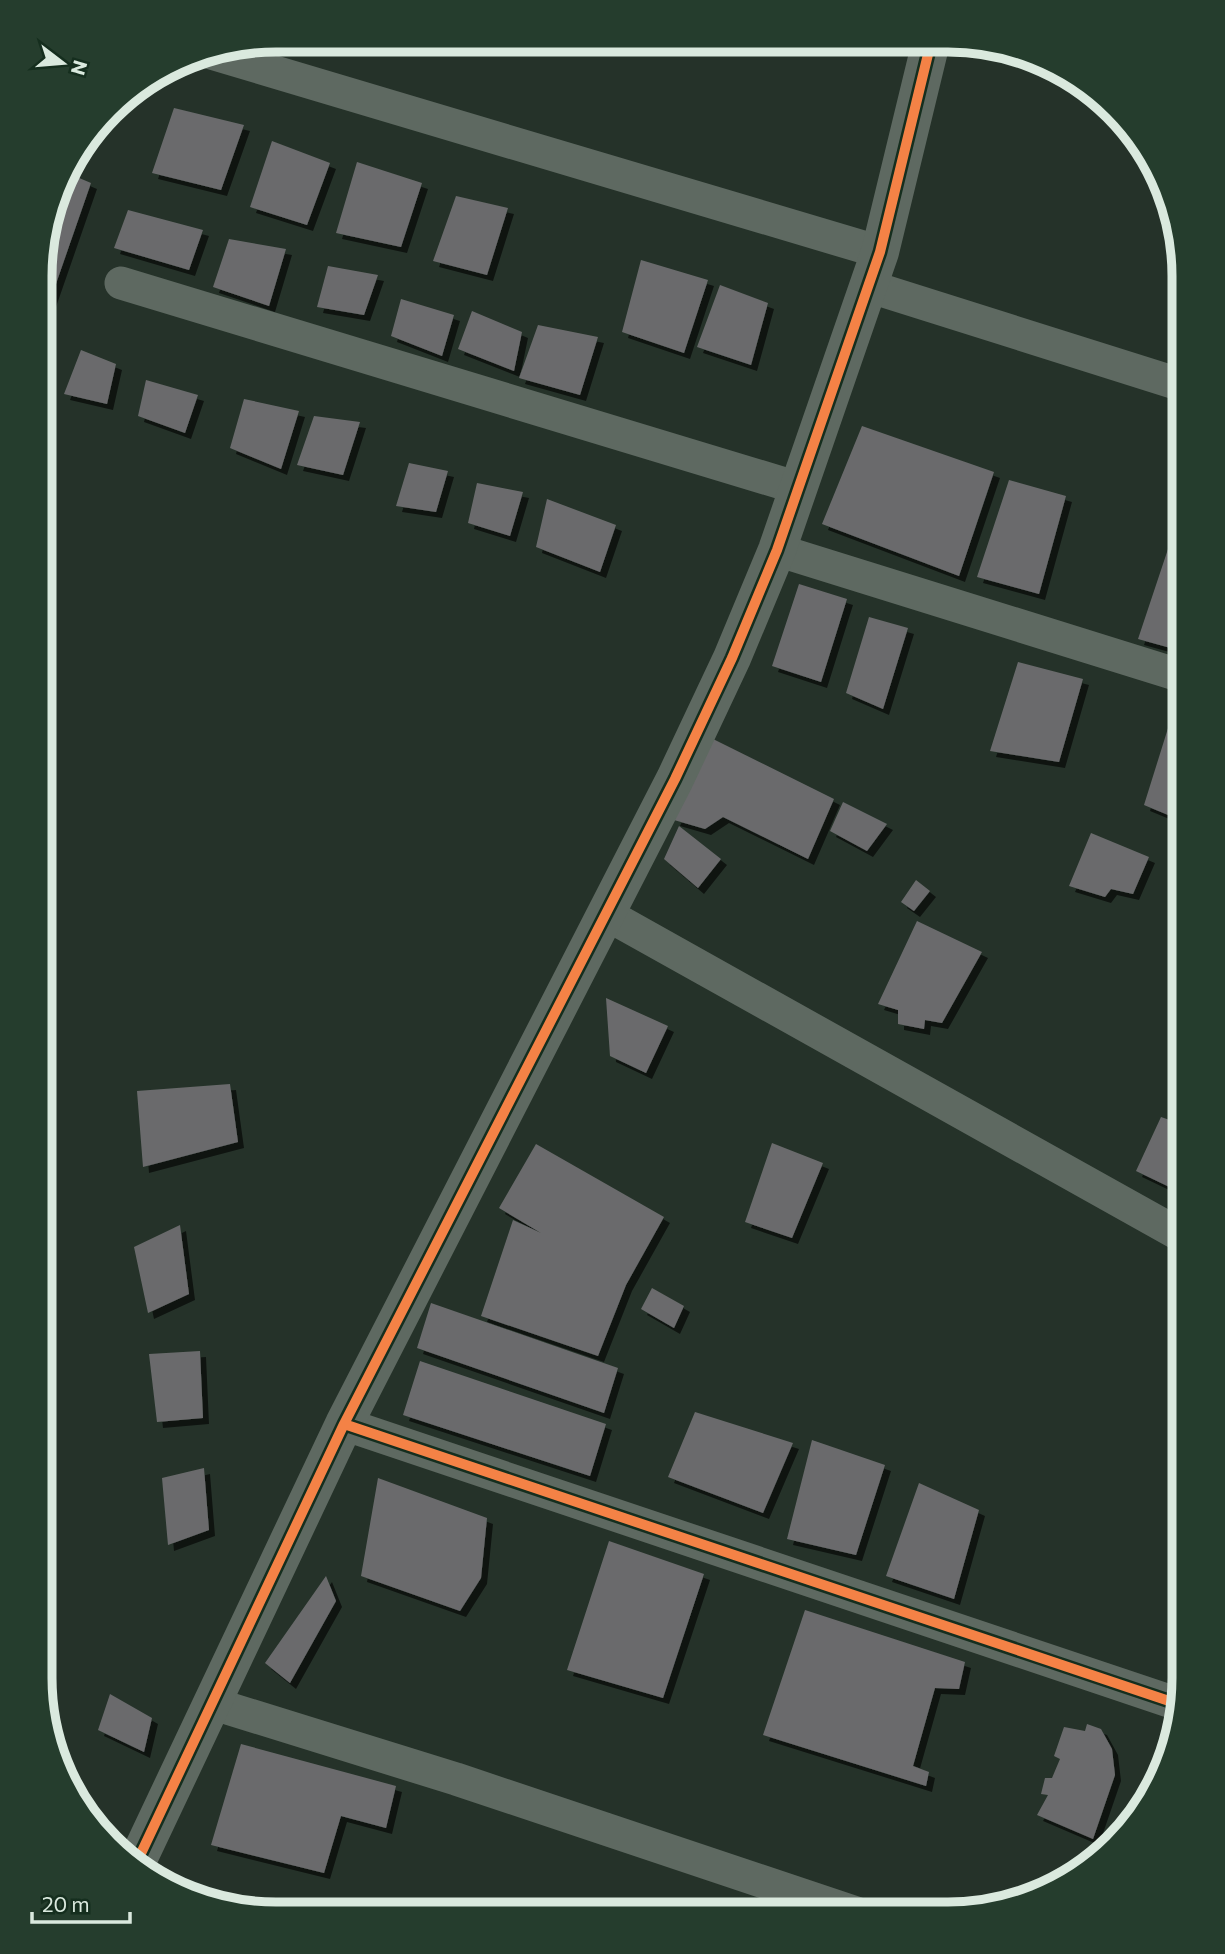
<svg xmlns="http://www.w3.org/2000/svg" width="1225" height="1954" font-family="Commissioner,sans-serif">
  <defs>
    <filter id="shadow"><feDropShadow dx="6" dy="6" stdDeviation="0" flood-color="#0009"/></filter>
  </defs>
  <rect width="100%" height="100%" fill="#253229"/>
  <!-- building -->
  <path fill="#6a6b6c" filter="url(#shadow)" d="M174 108 244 125 221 190 152 173Z
    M272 141 330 163 307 225 250 207Z
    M357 162 422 183 401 247 336 233Z
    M65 172 91 183 50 301 42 297V246Z
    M456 196 508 208 487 275 433 261Z
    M128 210 203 230 189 270 114 248Z
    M229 239 286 249 269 306 213 287Z
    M641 260 708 280 684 353 622 332Z
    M328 266 378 275 364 315 317 307Z
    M720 285 768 303 751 365 697 347Z
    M401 299 454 315 442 356 391 336Z
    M472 311 522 332 514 371 458 349Z
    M538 325 598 337 580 395 519 378Z
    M81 350 116 364 107 404 64 394Z
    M146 380 198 395 185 433 138 416Z
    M244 399 299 411 281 469 230 448Z
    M314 416 360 422 343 475 297 465Z
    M862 426 994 472 959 576 822 524Z
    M409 463 448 471 436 512 396 506Z
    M1009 480 1066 496 1039 594 977 577Z
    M477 483 523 492 510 536 468 523Z
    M547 499 616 525 600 572 536 547Z
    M1175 528 1185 531V652L1138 639Z
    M799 584 847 599 821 682 772 666Z
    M869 617 908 628 883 709 846 693Z
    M1018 662 1083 679 1059 762 990 751Z
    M1169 725 1185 731V822L1144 805Z
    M711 738 834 799 808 859 723 817 705 829 674 820Z
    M843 802 887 824 867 851 830 831Z
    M679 826 721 859 698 888 664 859Z
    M1091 833 1149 857 1133 894 1111 889 1105 897 1069 886Z
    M916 880 930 891 914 911 901 902Z
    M917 921 982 952 942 1023 925 1020 924 1029 898 1024V1010L878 1004Z
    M606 998 668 1026 646 1073 610 1056Z
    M230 1084 238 1142 143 1167 137 1091Z
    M1161 1117 1184 1125V1194L1136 1171Z
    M772 1143 823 1163 792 1238 745 1222Z
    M536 1144 664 1217 626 1285 598 1356 481 1316 513 1220 541 1233 499 1208Z
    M180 1225 189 1294 148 1313 134 1247Z
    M652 1288 684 1306 674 1328 641 1309Z
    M431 1303 618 1368 604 1413 417 1348Z
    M200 1351 203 1418 157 1422 149 1354Z
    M420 1361 606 1424 590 1476 403 1415Z
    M695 1412 793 1443 763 1513 668 1477Z
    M812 1440 885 1465 856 1555 787 1539Z
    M204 1468 209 1530 168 1545 162 1478Z
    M378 1478 487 1518 481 1578 460 1611 361 1576Z
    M919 1483 979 1510 954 1599 886 1576Z
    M609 1541 704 1574 663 1698 567 1670Z
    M326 1576 336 1601 290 1683 265 1663Z
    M805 1610 965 1662 959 1689 935 1688 913 1766 929 1772 926 1786 763 1735Z
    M110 1694 152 1718 144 1752 98 1730Z
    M1087 1724 1101 1729 1112 1749 1115 1775 1093 1839 1037 1815 1048 1795 1041 1794 1045 1778H1052L1060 1759 1054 1756 1064 1727 1085 1731Z
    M241 1744 396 1786 386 1828 341 1816 324 1873 211 1845Z"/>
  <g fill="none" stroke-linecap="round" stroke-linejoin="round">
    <!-- minor -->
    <path stroke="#5e6961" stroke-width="33" d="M211 53 880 252
      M121 283 798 488
      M868 286 1185 386
      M777 550 1185 677
      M606 914 1184 1237
      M344 1424 1181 1705
      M211 1703 456 1779 856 1913"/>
    <!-- tertiary -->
    <path stroke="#5e6961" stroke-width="38" d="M135 1866 344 1424 675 779 732 658 777 550 880 252 931 42"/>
    <!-- cycleway casing -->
    <g stroke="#152e1e" stroke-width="15">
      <path id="cycleway" d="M344 1424 1181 1705
        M135 1866 344 1424 675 779 732 658 777 550 880 252 931 42"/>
    </g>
    <!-- cycleway -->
    <use href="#cycleway" stroke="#f48246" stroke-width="10"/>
  </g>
  <!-- crop -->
  <path d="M0 0H1225V1954H0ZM276 52H948A224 224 0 0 1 1172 276V1678A224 224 0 0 1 948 1902H276A224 224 0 0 1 52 1678V276A224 224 0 0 1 276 52Z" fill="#253d2d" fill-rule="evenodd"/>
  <path fill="none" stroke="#dae9de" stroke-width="9" d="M276 52H948A224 224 0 0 1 1172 276V1678A224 224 0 0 1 948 1902H276A224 224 0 0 1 52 1678V276A224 224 0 0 1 276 52Z"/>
  <!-- north arrow -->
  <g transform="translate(63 63) rotate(106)" stroke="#152e1e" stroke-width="5" paint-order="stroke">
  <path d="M0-5L12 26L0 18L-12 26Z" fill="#dae9de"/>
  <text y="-10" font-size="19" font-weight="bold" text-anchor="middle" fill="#dae9de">N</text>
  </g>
  <!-- scale -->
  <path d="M32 1912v10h98v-10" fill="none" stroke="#dae9de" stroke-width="3.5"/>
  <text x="42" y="1912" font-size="21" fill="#dae9de" stroke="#152e1e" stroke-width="5" paint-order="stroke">20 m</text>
</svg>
